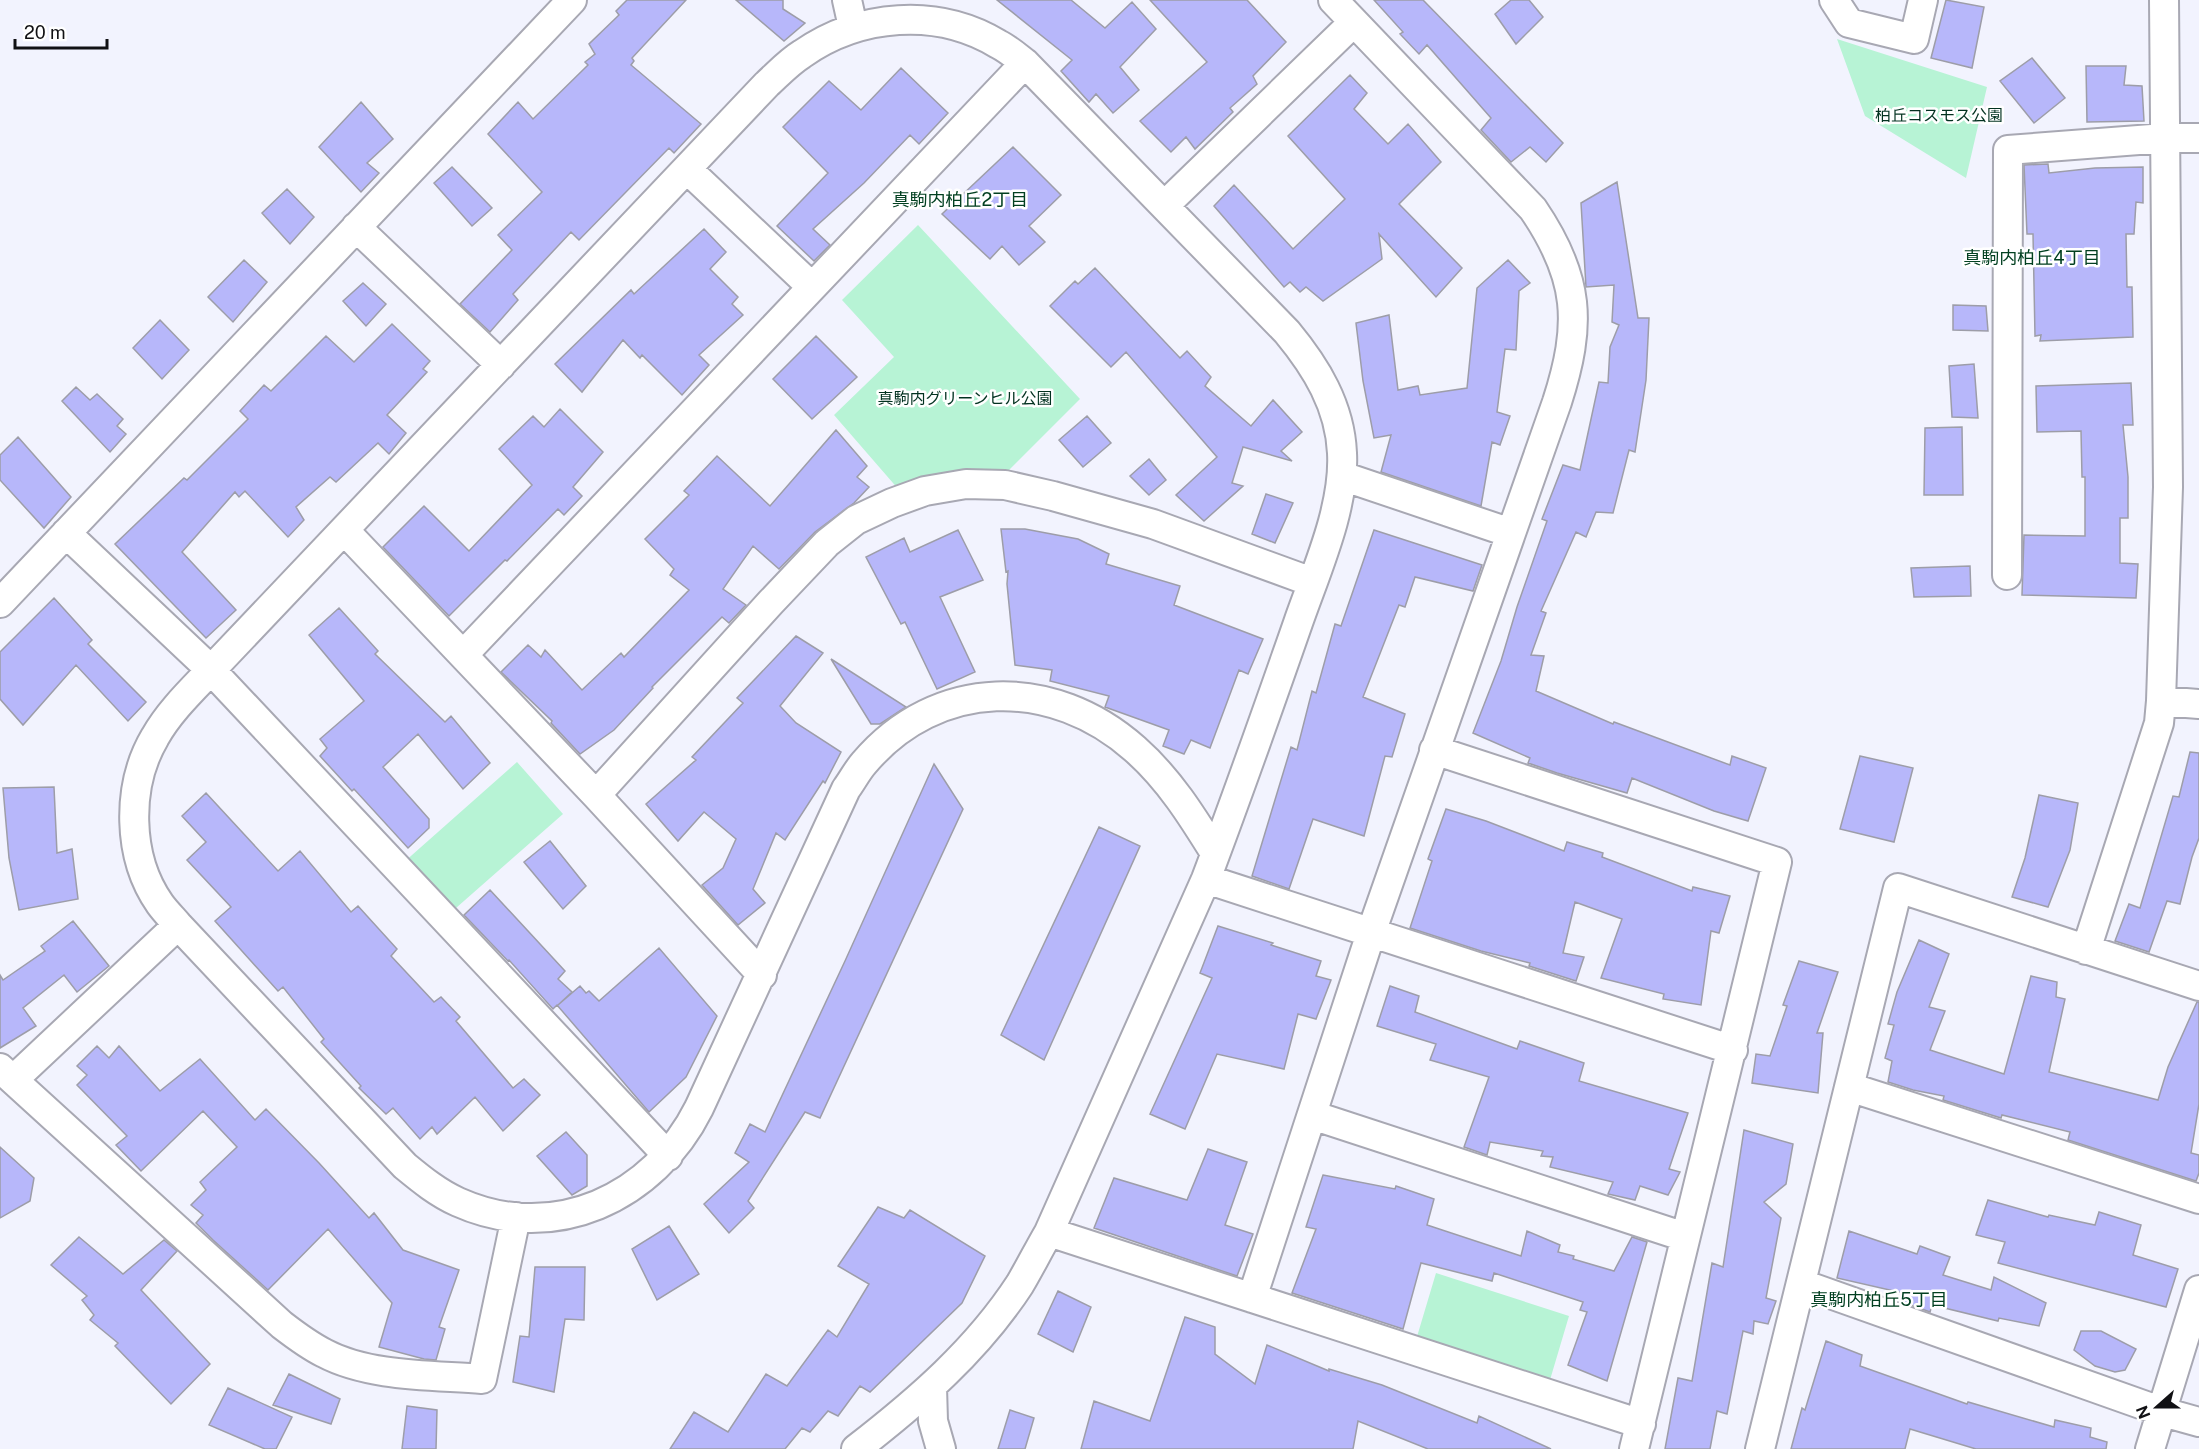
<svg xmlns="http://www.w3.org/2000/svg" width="2199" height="1449" font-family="'Public Sans','Noto Sans JP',sans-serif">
  <rect width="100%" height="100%" fill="#f2f3fe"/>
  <!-- green -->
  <path fill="#b7f3d5" d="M1837 39 1987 87 1966 178 1865 116Z
    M918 225 1080 399 996 483 906 498 834 415 894 357 842 300Z
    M517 762 563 814 448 915 403 863Z
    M1436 1273 1569 1316 1547 1390 1413 1350Z"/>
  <!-- building -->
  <path fill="#b7b7fa" stroke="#9d9da8" stroke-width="1.5" d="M627 0H686L632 58 634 61 631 65 701 124 674 153 669 148 579 240 571 232 513 294 518 300 490 332 460 304 512 250 498 235 542 192 488 134 518 102 533 119 588 65 585 62 595 54 589 44 619 15 616 11Z
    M736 0H783V9L805 23 784 41Z
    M997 0H1071L1105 28 1132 2 1156 29 1120 67 1139 90 1113 113 1096 94 1089 102 1061 71 1072 60Z
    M1150 0H1247L1286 42 1253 76 1257 84 1230 108 1233 112 1195 149 1186 137 1171 152 1140 121 1207 62Z
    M1374 0H1423L1563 143 1546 162 1530 147 1511 162 1481 130 1491 118 1427 45 1419 54 1400 34 1403 32Z
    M1511 0H1529L1543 17 1516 44 1495 14Z
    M1946 0 1984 7 1972 68 1931 58Z
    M2032 58 2065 98 2034 123 2000 81Z
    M2086 66H2126L2124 85 2142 86 2144 121 2087 122Z
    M901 68 948 113 919 144 910 135 864 183 813 229 830 245 814 261 777 226 828 173 783 127 829 81 861 110Z
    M1350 75 1367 93 1354 109 1388 144 1408 124 1441 162 1399 204 1462 268 1436 297 1379 234 1382 259 1323 301 1306 287 1300 292 1290 282 1284 287 1214 206 1234 185 1293 249 1345 199 1288 136Z
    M361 102 393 139 367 163 379 173 361 192 319 147Z
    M1013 147 1061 195 1029 226 1045 242 1019 265 1002 246 990 259 942 214Z
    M2048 164 2049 173 2095 168 2143 167V203L2136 202 2134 234H2126L2127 287H2132L2133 337 2040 341 2041 335 2035 336 2033 234H2027L2024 165Z
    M452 167 492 208 472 226 434 183Z
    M1617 182 1638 318H1649L1646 380 1635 452 1629 450 1613 513 1596 512 1586 537 1576 532 1541 611 1546 613 1531 655 1544 656 1536 691 1613 724 1614 722 1730 765 1732 756 1766 768 1748 821 1714 811 1632 778 1627 793 1557 773 1528 763 1530 758 1473 733 1501 661 1517 607 1547 521 1542 519 1563 465 1580 470 1599 382 1608 383 1610 347 1619 325 1612 322 1614 285 1586 287 1581 203Z
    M287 189 314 217 290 244 262 213Z
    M704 229 726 252 710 269 738 297 732 304 743 315 699 355 709 365 682 395 642 355 640 358 623 340 582 392 555 364 631 290 634 294Z
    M244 260 267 282 233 322 208 297Z
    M1508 260 1530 283 1519 291 1516 350 1505 349 1497 412 1510 416 1500 445 1492 442 1481 506 1381 472 1391 435 1374 438 1363 381 1356 323 1389 315 1398 390 1418 386 1420 395 1467 388 1477 288Z
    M1095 268 1180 358 1187 351 1211 377 1205 386 1251 426 1273 400 1302 432 1281 451 1292 461 1243 447 1232 483 1243 486 1204 521 1176 495 1217 457 1126 352 1111 367 1050 306 1075 281 1078 284Z
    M363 283 386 304 366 326 343 301Z
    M1953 305 1986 306 1988 331 1953 330Z
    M160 320 189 350 162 379 133 348Z
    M392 324 430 361 423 369 427 372 387 415 406 433 389 454 378 443 336 482 330 477 296 507 304 520 288 537 245 491 239 497 235 492 182 552 236 610 206 638 115 544 184 478 187 480 248 419 240 411 264 385 271 391 326 336 354 362Z
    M816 336 857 377 812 419 773 379Z
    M1974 364 1978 418 1952 417 1949 366Z
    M2131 383 2133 425H2123L2128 477V518H2120V563L2138 564 2136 598 2022 595 2024 535 2085 536V477H2082L2081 431 2037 432 2036 386Z
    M76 387 90 400 97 394 123 419 117 426 126 434 110 452 62 401Z
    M560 409 603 452 573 487 582 496 564 515 558 509 507 561 505 560 449 616 383 547 424 506 469 551 532 485 499 449 533 416 544 427Z
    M1087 416 1111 443 1083 467 1059 440Z
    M1962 427 1963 495H1924L1925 428Z
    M836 430 867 466 857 477 869 487 854 503 815 532 779 569 753 546 723 589 746 605 729 623 722 617 652 687 653 688 614 730 580 754 551 723 552 721 501 672 528 645 541 657 545 650 582 690 621 653 624 657 689 590 670 575 674 569 645 539 689 495 684 491 717 456 770 506Z
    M18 437 71 497 44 528 0 480V455Z
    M1149 459 1166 480 1149 495 1130 476Z
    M1266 494 1293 503 1275 543 1252 534Z
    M1001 529H1025L1078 539 1109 554 1106 564 1180 586 1174 605 1263 639 1248 674 1239 670 1210 748 1191 740 1184 754 1163 746 1169 730 1105 707 1109 696 1050 681 1052 670 1015 665 1007 584 1008 571 1006 572Z
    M958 530 983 580 940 597 975 672 937 689 905 622 901 624 866 557 904 538 910 552Z
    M1374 530 1482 565 1473 591 1415 577 1405 607 1399 605 1363 697 1405 714 1392 757 1385 756 1364 836 1313 819 1289 889 1252 876 1291 747 1297 750 1312 691 1316 693 1335 624 1341 626Z
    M1970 566 1971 596 1914 597 1911 568Z
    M54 598 92 640 88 644 146 702 128 721 76 665 23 725 0 699V652Z
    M339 608 378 651 375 654 445 722 451 716 490 763 463 789 418 734 383 767 429 819V828L408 848 354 789 352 791 320 756 327 748 320 739 364 701 309 635Z
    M796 636 823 653 780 706 796 723 841 752 825 783 823 781 785 840 776 833 753 889 765 903 738 925 702 885 723 868 736 839 704 812 678 841 646 804 696 760 692 757 743 703 737 698Z
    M831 659 906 707 880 724H871Z
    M2190 752 2199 753V838L2192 857 2180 904 2167 901 2149 952 2115 941 2129 904 2140 908 2173 796 2179 797Z
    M1860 756 1913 768 1894 842 1840 829Z
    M934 764 963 809 820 1118 805 1112 748 1201 754 1208 729 1233 704 1204 749 1162 735 1153 750 1124 765 1132 845 961Z
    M54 787 57 853 72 849 78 899 19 910 9 858 3 788Z
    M206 793 278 871 300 851 351 912 358 906 397 949 391 956 434 1002 441 997 460 1017 456 1021 513 1088 524 1079 540 1095 503 1131 475 1097 437 1134 432 1127 420 1139 393 1108 386 1114 359 1088 361 1086 321 1042 324 1039 283 987 278 991 215 921 231 907 187 860 206 842 182 816Z
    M2039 795 2078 803 2070 850 2048 907 2012 897 2025 858Z
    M1446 809 1486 821 1564 851 1567 842 1603 853 1602 857 1692 891 1693 887 1730 896 1719 933 1711 931 1701 1005 1663 999 1664 994 1601 978 1622 919 1575 902 1563 953 1584 957 1576 981 1529 966 1530 963 1481 951 1410 928 1432 861 1428 859Z
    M1099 827 1140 846 1044 1060 1001 1035Z
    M550 841 586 886 563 909 524 862Z
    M490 890 565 971 558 979 572 992 558 1005 580 986 586 993 589 991 599 1001 659 948 717 1016 686 1077 649 1112 557 1005 553 1009 509 960 508 961 464 915Z
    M73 921 109 966 77 992 64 975 23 1008 36 1026 0 1048V975L3 980 45 951 41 946Z
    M1218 926 1273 943 1271 945 1321 961 1316 976 1331 980 1316 1019 1298 1014 1284 1069 1217 1054 1185 1129 1150 1114 1212 978 1200 973Z
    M1919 940 1949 954 1929 1007 1945 1011 1930 1050 2004 1074 2031 976 2057 982 2056 997 2065 999 2049 1072 2158 1100 2168 1067 2197 1002H2199V1104L2191 1153 2199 1155V1173L2196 1181 2068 1140 2070 1132 2002 1115 2001 1118 1943 1100 1944 1096 1913 1090 1888 1082 1892 1061 1885 1058 1894 1025 1888 1024 1897 992Z
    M1799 961 1838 972 1817 1033H1823L1818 1093 1752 1083 1756 1054 1770 1056 1787 1006 1783 1005Z
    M1390 986 1419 996 1415 1012 1517 1049 1520 1041 1584 1063 1579 1081 1688 1113 1669 1169 1680 1172 1668 1195 1640 1186 1635 1200 1608 1194 1613 1182 1550 1167 1553 1157 1541 1156 1543 1151 1490 1142 1487 1155 1464 1147 1489 1077 1430 1060 1436 1044 1377 1026Z
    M97 1046 109 1058 119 1046 160 1091 200 1059 255 1120 266 1109 319 1163 369 1218 374 1213 403 1250 459 1270 439 1327 445 1329 436 1360 424 1359 379 1347 392 1303 328 1229 268 1290 213 1240 196 1223 203 1215 191 1205 206 1190 200 1182 237 1147 203 1111 141 1171 116 1145 127 1136 77 1085 87 1075 77 1066Z
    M1744 1130 1793 1144 1786 1184 1764 1202 1781 1218 1766 1298 1776 1301 1768 1324 1754 1321 1753 1334 1743 1331 1727 1414 1717 1411 1710 1449H1665L1678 1378 1692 1381 1712 1263 1723 1267Z
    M566 1132 587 1155V1186L572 1195 537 1156Z
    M0 1147 34 1178 30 1201 0 1218Z
    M1208 1149 1247 1162 1225 1225 1253 1234 1237 1276 1094 1228 1114 1178 1187 1200Z
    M1323 1175 1395 1189 1396 1186 1434 1199 1427 1225 1521 1256 1527 1231 1560 1245 1558 1252 1574 1256 1573 1259 1614 1271 1632 1237 1647 1242 1607 1381 1568 1365 1587 1312 1580 1310 1583 1302 1494 1273 1492 1281 1421 1263 1403 1329 1292 1293 1316 1229 1306 1227Z
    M1988 1200 2048 1217 2049 1215 2095 1225 2099 1212 2141 1225 2133 1255 2178 1269 2166 1307 1998 1263 2005 1242 1976 1235Z
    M878 1207 904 1218 910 1210 985 1256 962 1303 870 1392 860 1386 838 1416 828 1411 810 1432 802 1428 785 1449H670L694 1412 728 1432 766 1374 787 1386 828 1330 837 1337 869 1284 838 1266Z
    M669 1226 699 1274 657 1300 632 1249Z
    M1849 1231 1917 1254 1920 1246 1950 1257 1943 1275 1991 1290 1994 1277 2046 1303 2039 1326 1999 1318 1998 1321 1932 1305 1930 1312 1900 1301 1903 1293 1837 1278Z
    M79 1237 123 1274 164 1240 177 1251 141 1290 210 1364 171 1404 115 1346 118 1343 90 1320 94 1315 82 1300 87 1296 51 1265Z
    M535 1267H585L584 1320 565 1319 554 1392 513 1382 520 1336 529 1337Z
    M1058 1291 1091 1307 1073 1352 1038 1334Z
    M1185 1317 1215 1327V1354L1255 1384 1267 1345 1329 1371V1369L1382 1385 1477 1423 1479 1416 1551 1449H1428L1358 1421 1353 1449H1081L1094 1401 1150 1421Z
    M2081 1331H2101L2136 1349 2125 1370 2115 1372 2095 1366 2074 1350Z
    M1826 1341 1862 1355 1860 1366 1967 1404 1968 1402 2054 1427 2055 1420 2091 1428 2090 1437 2107 1442 2106 1449H1976L1910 1429 1905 1449H1791L1802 1408 1805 1410Z
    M289 1374 340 1399 331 1424 273 1405Z
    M228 1388 292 1417 276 1449H265L209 1425Z
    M407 1406 437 1410 436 1449H402Z
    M1010 1410 1034 1418 1025 1449H998Z"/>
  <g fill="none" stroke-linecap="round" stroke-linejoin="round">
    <!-- minor casing -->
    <g stroke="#a8a8b3" stroke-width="32">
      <path id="minor" d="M847 0 853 27
        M1834 0 1849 23 1914 39 1923 0
        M687 169 812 287
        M1165 205 1354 22
        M356 227 501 365
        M1342 476 1511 533
        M344 530 596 795 762 975
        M66 533 211 670 668 1156
        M2007 575 2008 150 2165 138H2199
        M0 603 572 0
        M463 655 1025 63
        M2161 701 2199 704
        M1434 750 1777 862 1634 1449
        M596 795 771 602 827 543 856 520 892 503 925 491 966 484 1005 485 1053 496 1153 524 1312 582
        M1206 879 1733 1050
        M2086 950 2159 723 2161 701 2168 487 2164 0
        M0 1068 282 1325C295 1335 308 1345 324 1353 369 1377 432 1375 482 1379L516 1217
        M13 1080 178 925
        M1849 1087 2199 1199
        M1312 1115 1685 1237
        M1049 1232 1641 1424
        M1802 1284 2163 1412 2199 1422
        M1252 1298 1371 933 1557 402C1582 324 1580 278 1533 209L1333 0
        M932 1387 933 1421 941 1449
        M856 1449C918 1401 977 1350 1020 1284 1030 1267 1039 1249 1049 1232L1206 879C1238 794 1268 709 1298 623 1316 571 1345 508 1342 453 1340 406 1316 367 1287 332L1025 63C1016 56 1008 49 998 44 937 7 859 14 802 54 789 62 778 74 767 84L211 670C191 691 169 712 155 737 126 786 127 857 160 904 165 911 172 918 178 925L405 1166C422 1180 438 1193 458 1202 554 1245 654 1198 699 1108L846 789C852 781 857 771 864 763 937 677 1053 676 1135 749 1169 779 1192 816 1215 853
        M1760 1449 1898 888 2199 986
        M2150 1449 2199 1290"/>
    </g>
    <!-- minor -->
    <use href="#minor" stroke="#fff" stroke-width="28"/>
  </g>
  <g text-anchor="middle" stroke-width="5" stroke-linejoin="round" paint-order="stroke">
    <!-- park labels -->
    <g font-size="16" fill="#023220" stroke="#fff">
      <text x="1939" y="121">柏丘コスモス公園</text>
      <text x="965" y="404">真駒内グリーンヒル公園</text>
    </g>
    <!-- neighbourhood labels -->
    <g font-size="18" fill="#024021" stroke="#fff">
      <text x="960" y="206">真駒内柏丘2丁目</text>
      <text x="2032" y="264">真駒内柏丘4丁目</text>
      <text x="1879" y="1306">真駒内柏丘5丁目</text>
    </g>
  </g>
  <!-- north arrow -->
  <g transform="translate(2157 1407) rotate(249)" stroke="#ffffff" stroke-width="4.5" paint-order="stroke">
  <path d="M0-4.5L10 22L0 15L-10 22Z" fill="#111114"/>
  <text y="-9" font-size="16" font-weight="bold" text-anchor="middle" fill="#111114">N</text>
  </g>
  <!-- scale -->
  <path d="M15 39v9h92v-9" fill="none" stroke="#111114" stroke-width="3"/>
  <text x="24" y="39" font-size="18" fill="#111114" stroke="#ffffff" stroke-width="4.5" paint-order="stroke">20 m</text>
</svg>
